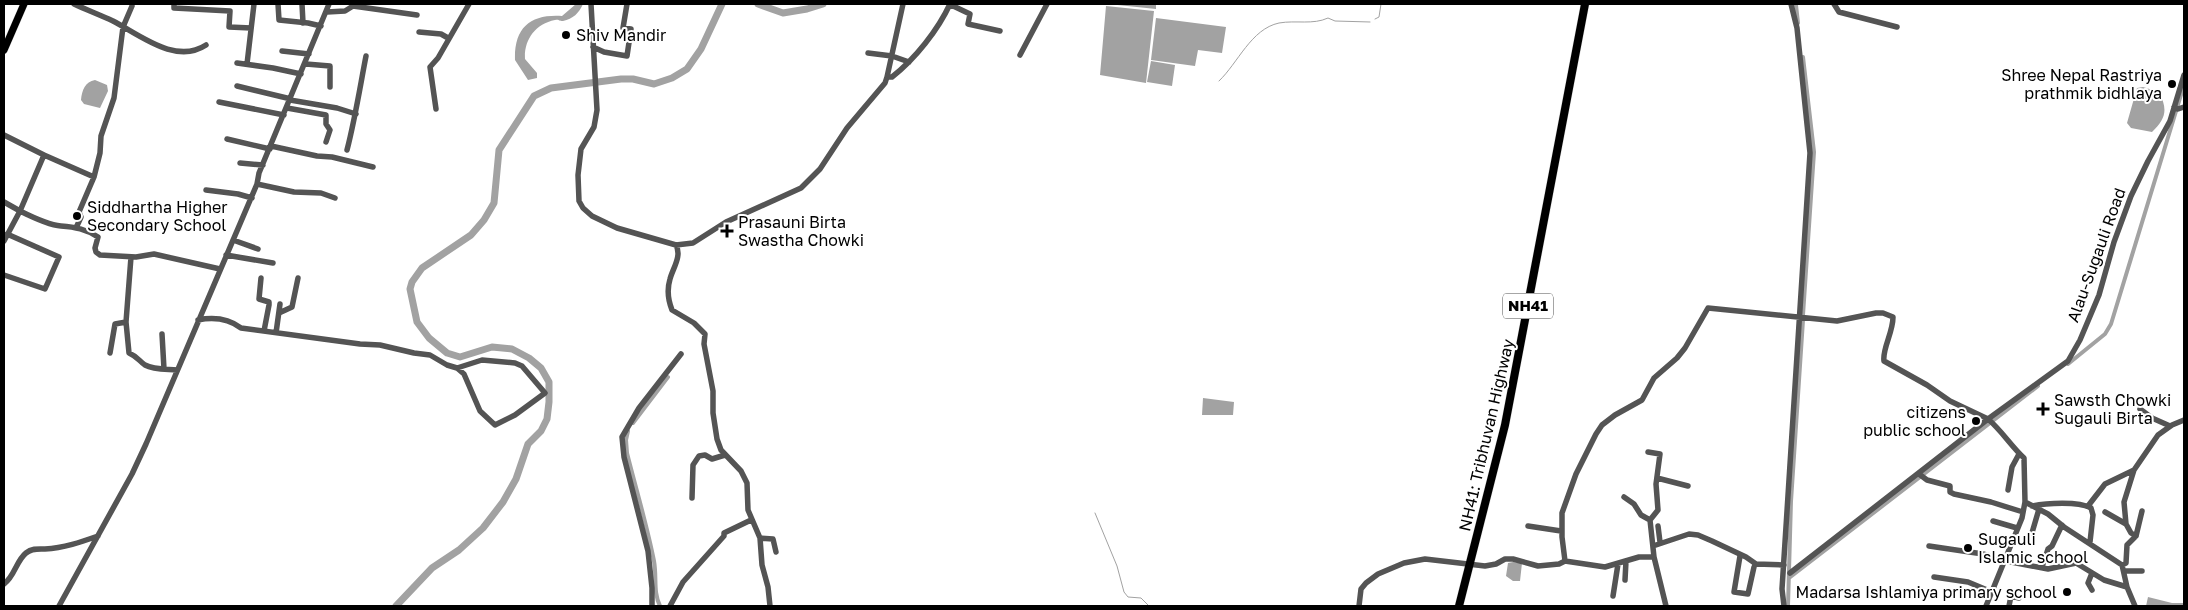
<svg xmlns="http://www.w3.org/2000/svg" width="2188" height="610" font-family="'Golos Text',sans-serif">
  <rect width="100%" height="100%" fill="#fff"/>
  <!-- water -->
  <path fill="#a2a2a2" d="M576 4H583C579 13 573 19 563 21 558 21 560 19 555 20 535 24 524 40 525 59L537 73V78L528 80 515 60C514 27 531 14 562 16Z
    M1108 4H1156V9Z
    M1106 6 1154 11 1146 83 1100 75Z
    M1156 18 1226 27 1222 53 1198 50 1195 66 1151 60Z
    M1151 61 1175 65 1172 86 1147 82Z
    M95 80 107 85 108 91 100 108 84 104 81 100C82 90 85 82 95 80Z
    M2143 87 2159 92C2168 110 2166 118 2152 132L2131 128 2127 123 2137 88Z
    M1203 398 1234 402 1233 415H1202Z
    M1513 562 1522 563 1520 581H1513L1506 576 1508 563Z
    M2148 597 2172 603H2184V606H2146Z"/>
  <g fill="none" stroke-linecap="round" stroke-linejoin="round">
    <!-- stream -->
    <path stroke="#a2a2a2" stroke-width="1" d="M1375 19 1379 17 1381 4
      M1219 81C1238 63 1251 29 1279 23 1296 20 1313 25 1328 18L1335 21 1370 22
      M1095 513 1117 566 1124 592 1128 597 1141 598 1149 606"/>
    <!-- canal -->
    <path stroke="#a2a2a2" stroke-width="4" d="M1796 5 1798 23
      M1803 57 1814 152 1803 315
      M2068 364 2105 334 2111 324 2184 85
      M633 423 668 377
      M628 431 626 440 627 453C636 489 647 525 654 561 657 577 653 592 660 606
      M1789 578 2038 386
      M1788 606 1791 501 1803 320"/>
    <!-- river -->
    <path stroke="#a2a2a2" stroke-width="7" d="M758 4 783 13 807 9 823 4
      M396 606 432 568 459 550 483 528 503 502 516 479 528 444 541 431 547 419 549 402V382L541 368 529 358 512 349 492 347 460 357 447 353 429 338 417 322 410 289 412 282 422 268 471 235 484 220 494 203 499 150 534 96 551 88 621 79H633L654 84 672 78 687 69 701 49 722 4"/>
    <!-- major casing -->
    <g stroke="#dbdbdb" stroke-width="8">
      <path id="major" d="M4 50 24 4"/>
    </g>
    <!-- highway casing -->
    <g stroke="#dbdbdb" stroke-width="9">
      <path id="highway" d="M1459 606 1505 425 1585 4"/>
    </g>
    <!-- minor -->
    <path stroke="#545454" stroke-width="5.5" d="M74 4C87 10 100 15 113 21 140 35 176 65 206 45
      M174 4V8L230 11 229 27 251 28
      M278 4 279 20 308 23 321 26
      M302 4 303 23
      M591 4 597 110 594 127 581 149 578 175 579 201 583 208 592 216 617 228 676 245 693 243 726 222 801 188 820 169 847 128 885 83 887 77H892C915 59 938 30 950 4
      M949 4 970 14 968 24 1000 31
      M1834 4 1839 12 1897 27
      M327 12 345 11 353 6 417 15
      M419 32 441 34 448 38
      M593 47 604 52 627 56 631 29 623 28 627 4
      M282 51 309 54
      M868 53 892 56 909 62
      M1020 55 1047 4
      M237 63 273 68 301 74
      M247 64 254 4
      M306 64 330 66V87
      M887 77 903 4
      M237 86 291 99
      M290 100 337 108 356 114
      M219 102 284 115
      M2174 107 2178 109 2184 107
      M287 108 326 115V124L330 130 326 142
      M436 109 430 67 438 58 469 4
      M4 135 44 155 20 211 4 202
      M227 139 270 149
      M271 146 317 156 332 157 373 167
      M347 150C355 119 360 87 366 56
      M44 155 94 177
      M240 163 263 165
      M257 184 294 192 321 193 335 198
      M206 190 238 194 252 198
      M76 228 81 217 79 212 94 177 100 153 101 136 114 98 123 27 132 6
      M233 240 258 249
      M4 241 20 211C32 217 48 225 61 226 75 227 86 229 98 237L95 248 96 252 100 255 136 257 154 254 220 269
      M676 245C682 256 673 268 670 279 667 289 668 300 672 310L694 323 705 334 704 344 713 391V413L717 439 721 450 741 471 747 483 748 510 760 538 762 565 768 587 770 606
      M226 255 273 263
      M4 275 45 289 59 257 7 234
      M261 278 259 299 269 302V305L264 331
      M279 313 292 307 298 278
      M198 320C213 317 229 319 241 328L360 344 380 345 414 353 430 355 447 365 457 368 482 360 515 363 522 366 545 393 515 415 495 425 480 411 464 374 457 368
      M126 322 129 353C138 357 139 361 145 365 154 370 167 369 177 370
      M276 333 280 304
      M162 334 164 369
      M110 353 115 324 126 322 131 257
      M2140 409 2152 418 2170 426
      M1648 452 1660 454 1656 484 1658 510 1650 520
      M1919 474 1927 480 1950 486V492L1954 494 1991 502 2023 512
      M1657 478 1688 486
      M2008 490 2012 467 2019 454
      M1624 497 1634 504 1641 515 1650 520 1654 557 1666 606
      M692 498 693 465 699 456 705 455 712 459 725 455
      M2025 502 2048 514 2064 527 2122 565 2127 587 2135 606
      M2032 506C2046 503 2079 501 2091 508L2093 515 2090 542
      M2088 506 2105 484 2134 470 2158 435 2172 425 2184 420
      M2105 512 2126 524
      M1993 521 2017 528
      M1528 526 1561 531
      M1658 526 1660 542
      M2136 536 2142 511
      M760 538 773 539 776 552
      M2029 543 2039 509
      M1653 546 1689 534 1698 535 1712 541 1746 557 1756 564 1784 565
      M1929 546 1983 554 2006 561 2048 569 2076 563 2104 580 2127 587
      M1740 556 1734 592 1748 594 1754 567
      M1565 561 1562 537V513L1576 474 1596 434 1602 425 1615 415 1642 400 1654 378 1677 358 1685 348 1708 308 1837 321 1876 313H1883L1893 317C1893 333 1882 349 1884 361L1927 385 1950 401 1988 419
      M2122 565 2126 563 2127 545 2136 536 2131 533 2126 524 2124 502 2134 470
      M2042 567 2048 549 2052 546 2062 525
      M2124 571H2142
      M1790 573 1988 419
      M1934 577 1968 582 1992 592
      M1625 580 1626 561
      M4 584C15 576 16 561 26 553 32 548 39 549 45 549 64 548 81 542 98 536
      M2092 590 2088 583 2092 573
      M1613 596 1618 564
      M59 606 132 474 146 444 257 184 259 173 329 4
      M652 606V588L648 551 624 457 622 437 639 408 681 354
      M670 606 683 582 724 536V533L751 520
      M1359 606 1361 589 1366 583 1378 574 1404 563 1425 559 1485 566 1496 564 1505 559H1513L1538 566 1559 564 1565 561 1605 567 1639 557H1654
      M1784 606 1782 589 1810 153 1797 28 1791 4
      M1986 606 2022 518 2025 502 2024 458C2011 446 2002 431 1988 419L2068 361 2080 340 2099 295 2114 242 2131 196 2148 161 2170 121 2184 75
      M2009 606 2011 596 2019 598"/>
    <!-- major -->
    <use href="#major" stroke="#000" stroke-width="7"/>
    <!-- highway -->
    <use href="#highway" stroke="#000" stroke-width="8"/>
  </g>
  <!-- markers -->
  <g fill="#000" stroke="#fff" stroke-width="2">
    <circle cx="566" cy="35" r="5"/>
    <circle cx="2172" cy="84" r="5"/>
    <circle cx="77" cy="216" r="5"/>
    <path d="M724.5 223.5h5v5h5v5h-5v5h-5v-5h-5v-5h5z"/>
    <path d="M2040.5 401.5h5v5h5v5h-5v5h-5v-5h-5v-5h5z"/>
    <circle cx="1976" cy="421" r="5"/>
    <circle cx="1968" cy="548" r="5"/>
    <circle cx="2067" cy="592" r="5"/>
  </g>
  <g text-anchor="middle" stroke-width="4" stroke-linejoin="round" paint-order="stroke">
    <!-- shield labels -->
    <rect fill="#fff" stroke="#4c4c4c" stroke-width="1" x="1503" y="293.5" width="50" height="25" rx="4"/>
    <g font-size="15" font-weight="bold" fill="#000">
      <text x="1528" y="311">NH41</text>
    </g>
    <!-- poi labels -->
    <g font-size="16" fill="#000" stroke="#fff" text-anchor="start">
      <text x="576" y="41">Shiv Mandir</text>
      <text x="2162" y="81" text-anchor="end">Shree Nepal Rastriya<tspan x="2162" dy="18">prathmik bidhlaya</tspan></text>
      <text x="87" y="213">Siddhartha Higher<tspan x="87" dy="18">Secondary School</tspan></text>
      <text x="738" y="228">Prasauni Birta<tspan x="738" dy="18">Swastha Chowki</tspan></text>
      <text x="2054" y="406">Sawsth Chowki<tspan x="2054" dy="18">Sugauli Birta</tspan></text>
      <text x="1966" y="418" text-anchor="end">citizens<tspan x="1966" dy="18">public school</tspan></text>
      <text x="1978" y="545">Sugauli<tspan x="1978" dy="18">Islamic school</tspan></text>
      <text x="2057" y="598" text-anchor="end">Madarsa Ishlamiya primary school</text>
    </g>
    <!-- street labels -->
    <g font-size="16" fill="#000" stroke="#fff">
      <text transform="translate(2096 255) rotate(-70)" y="6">Alau-Sugauli Road</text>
      <text transform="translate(1486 435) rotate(-77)" y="6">NH41: Tribhuvan Highway</text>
    </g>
  </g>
  <!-- border -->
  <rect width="2188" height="610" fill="none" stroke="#000000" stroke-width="10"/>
</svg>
